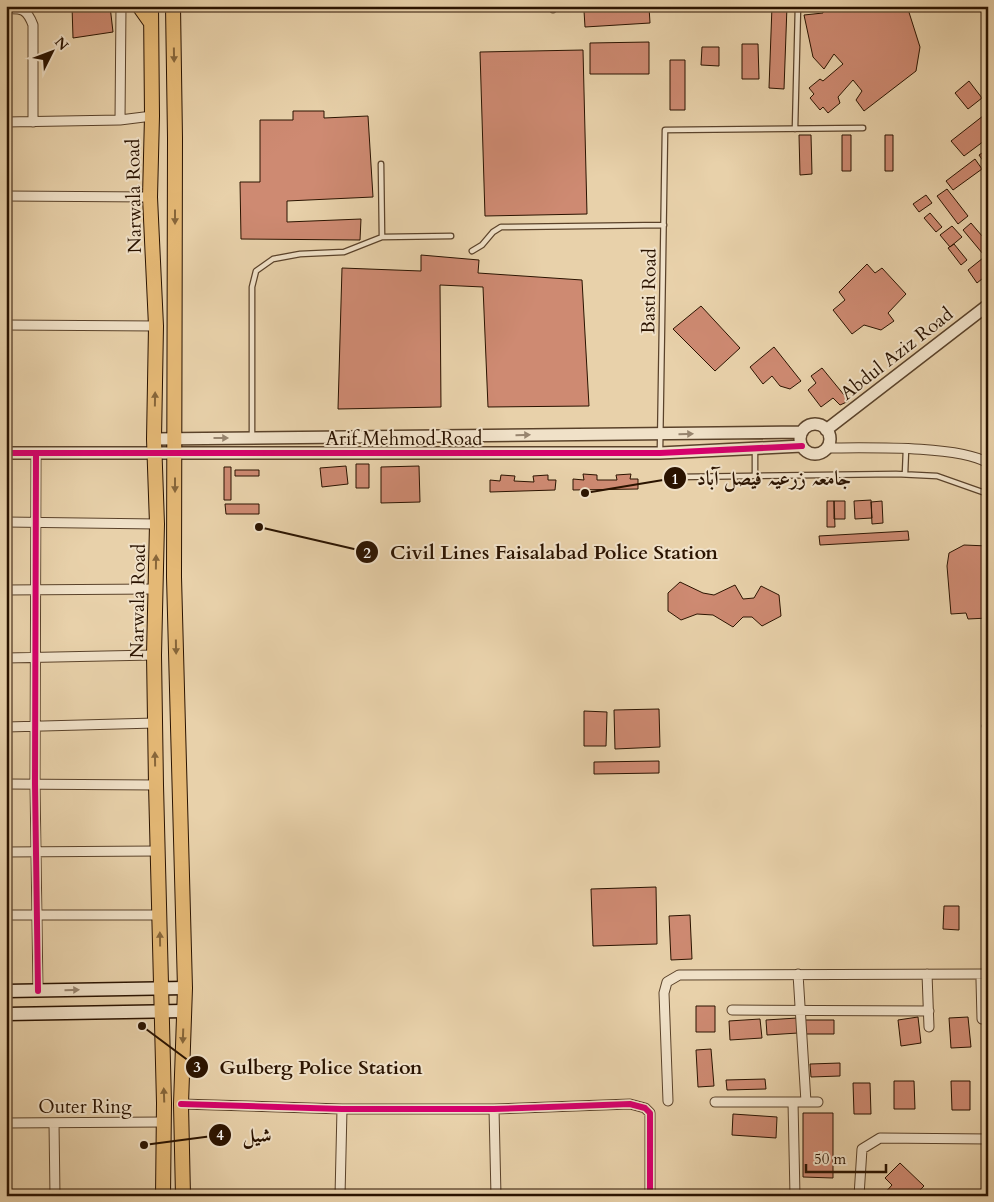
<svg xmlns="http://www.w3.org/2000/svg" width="994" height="1202" font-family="Cardo,Amiri,serif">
  <rect width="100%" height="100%" fill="#e8d1aa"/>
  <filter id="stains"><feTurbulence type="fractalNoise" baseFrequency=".004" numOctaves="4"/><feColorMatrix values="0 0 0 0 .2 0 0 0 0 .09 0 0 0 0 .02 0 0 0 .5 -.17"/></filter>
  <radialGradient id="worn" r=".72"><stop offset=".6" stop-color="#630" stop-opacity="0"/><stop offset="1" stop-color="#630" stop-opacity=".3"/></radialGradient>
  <!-- building -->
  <path fill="#ce8a72" stroke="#2a1300" d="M72 6H110L113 32 73 38Z
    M772 6H787L784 89 769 88Z
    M823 6H907L920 47 916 71 864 111 856 100 862 91 853 80 838 97 840 103 828 113 823 107 820 110 810 98 814 94 809 88 820 79 823 81 843 64 834 54 824 69 813 57 804 15 823 13Z
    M649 7 650 23 585 27 584 11Z
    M649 42V74H590V43Z
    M742 44H758L759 79H742Z
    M702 47H719V66L701 65Z
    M583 50 587 214 485 216 480 52Z
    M670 60H685V110H670Z
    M969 81 982 98 968 109 955 93Z
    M293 111H324V118L368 116 373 197 287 201V222L361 219 360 240 241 239 240 182H260V120H293Z
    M988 112V138L964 156 951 141Z
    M799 135H811L812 174 800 175Z
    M842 135H851V171H842Z
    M885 135H893V171H885Z
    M988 149V164L986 165 979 155Z
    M975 159 982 169 953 190 946 181Z
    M947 189 968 216 958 224 937 196Z
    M926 195 932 203 919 212 913 204Z
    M930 213 942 227 936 232 924 218Z
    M971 223 988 243V251L983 254 963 230Z
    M952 226 962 237 950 247 940 235Z
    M954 244 967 260 961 265 948 248Z
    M988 254V274L977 283 968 270Z
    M421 255 479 260 478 273 582 280 589 406 488 407 483 287 440 285 441 407 338 409 342 268 421 271Z
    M867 264 875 273 882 268 906 294 888 313 894 321 881 330 864 325 852 334 833 310 845 300 839 292Z
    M701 306 740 348 715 371 673 329Z
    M774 347 801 381 790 389 780 386 772 376 763 384 750 367Z
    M822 368 849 401 840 405 833 398 821 407 808 390 816 383 811 376Z
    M356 464H369V488H356Z
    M346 466 348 484 322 487 320 468Z
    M419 466 420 502 381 503V467Z
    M224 467H231V500H224Z
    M235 470H259V476H235Z
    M583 474 597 475V480H617L616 475 631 474 630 479H638V489L573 490V479L584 480Z
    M501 475 515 476 514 481 534 482 533 476 548 475V480H556L555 490 490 492V480L500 481Z
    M871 500 872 518 855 519 854 501Z
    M827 501H834L835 527H827Z
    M834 501H845V519H834Z
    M882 501 883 523 872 524 871 502Z
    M225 504H259V514H226Z
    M908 531 909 540 820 545 819 536Z
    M964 545 988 546V618L968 619 966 613 951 614 947 566 949 553Z
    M680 582 703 593 714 595 735 585 743 599 754 598 761 586 779 595 781 616 762 626 752 617H743L733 627 713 615 697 614 681 620 668 611V593Z
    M659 709 660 747 615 749 614 710Z
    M584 711 607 712 606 746H584Z
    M659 761V773L594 774V762Z
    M656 887 657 944 593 946 591 889Z
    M985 903H988V928H984Z
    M944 906H959V930L943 929Z
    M690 915 692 959 671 960 669 916Z
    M696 1006H715V1032H696Z
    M918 1017 921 1043 901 1046 898 1020Z
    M968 1017 971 1047 951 1048 949 1018Z
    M797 1018 798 1033 767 1035 766 1020Z
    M760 1019 762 1038 730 1040 729 1021Z
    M804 1020H834V1034H804Z
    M711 1049 714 1086 698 1087 696 1050Z
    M840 1063V1076L811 1077 810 1064Z
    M765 1079 766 1089 727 1090 726 1080Z
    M894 1081H914L915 1109H894Z
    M951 1081H970V1110H952Z
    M853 1083H870L871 1114H854Z
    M803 1113H833V1178L803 1177Z
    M733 1114 777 1117 776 1138 732 1135Z
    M900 1163 924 1186 914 1196H882L892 1185 885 1178Z"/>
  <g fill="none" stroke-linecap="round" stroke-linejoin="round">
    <!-- service casing -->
    <g stroke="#5a422a" stroke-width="7">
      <path id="service" d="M553 6V10
        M795 129 798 6
        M381 164 382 237
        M472 251 482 245 493 232 501 227 664 225
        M252 437V287L256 271 273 259 300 254 344 252 382 237 451 236
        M660 451 665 130 863 128
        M905 474 906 449
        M755 475V450
        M679 477 896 474 937 476 988 494
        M988 717 985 726 988 729"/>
    </g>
    <!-- minor casing -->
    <g stroke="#5a422a" stroke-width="11">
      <path id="minor" d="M6 9C22 8 27 9 33 25V122
        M120 120 121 6
        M6 122 120 120 152 116
        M6 196 150 197
        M6 325 156 326
        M827 448C864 448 958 445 988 463
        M36 454 35 784 38 991
        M6 522 157 524
        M6 590 155 589
        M6 658 154 655
        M6 727 155 723
        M6 784 156 785
        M6 852 158 851
        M6 915H160
        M798 974 806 1102
        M927 974 929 1027
        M981 980 982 1019
        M732 1010 929 1011
        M668 1101 664 993 667 982 679 975 988 974
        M715 1102H793
        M181 1104 342 1109H494L630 1104 645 1108 650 1113V1196
        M494 1109 496 1196
        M6 1123 164 1122
        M54 1123 55 1196
        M340 1196 342 1109
        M795 1196 793 1102H818
        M859 1196 862 1149 880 1138 988 1139"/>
    </g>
    <!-- tertiary casing -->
    <g stroke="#5a422a" stroke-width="14">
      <path id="tertiary" d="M800 439a15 15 0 1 1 30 0a15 15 0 1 1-30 0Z
        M826 430 988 305
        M154 439 802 432
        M6 453H660L802 446"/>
    </g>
    <!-- secondary casing -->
    <g stroke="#2a1300" stroke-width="15">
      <path id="secondary" d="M6 991 185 988
        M6 1014 184 1011"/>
    </g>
    <!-- primary casing -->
    <g stroke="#2a1300" stroke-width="16">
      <path id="primary" d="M139 6 151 23
        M151 6 152 116 150 197 156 326 154 439 157 524 154 655 156 785 164 1103 163 1196
        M173 6 175 138 174 577 185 988 181 1104 183 1196"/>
    </g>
    <!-- service -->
    <use href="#service" stroke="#f0e1c8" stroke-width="4.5"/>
    <!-- minor -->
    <use href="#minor" stroke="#f0e1c8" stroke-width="9"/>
    <!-- tertiary -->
    <use href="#tertiary" stroke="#f0e1c8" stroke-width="11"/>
    <!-- secondary -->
    <use href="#secondary" stroke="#f0e1c8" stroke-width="12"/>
    <!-- primary -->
    <use href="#primary" stroke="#e4b875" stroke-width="14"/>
    <!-- cycleway casing -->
    <g stroke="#f0e1c8" stroke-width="9">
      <path id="cycleway" d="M6 453H660L802 446
        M36 454 35 784 38 991
        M181 1104 342 1109H494L630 1104 645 1108 650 1113V1196"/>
    </g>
    <!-- cycleway -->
    <use href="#cycleway" stroke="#d6006c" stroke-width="6"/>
  </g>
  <!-- one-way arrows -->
  <defs><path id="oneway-solid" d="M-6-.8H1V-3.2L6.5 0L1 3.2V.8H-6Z" transform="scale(1.25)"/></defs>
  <g fill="#87663a">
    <use href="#oneway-solid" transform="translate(174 55) rotate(89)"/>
    <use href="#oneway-solid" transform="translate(175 217) rotate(90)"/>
    <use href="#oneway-solid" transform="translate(155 399) rotate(-89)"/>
    <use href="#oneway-solid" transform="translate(175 485) rotate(90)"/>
    <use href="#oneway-solid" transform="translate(156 562) rotate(-89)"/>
    <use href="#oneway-solid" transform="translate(176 647) rotate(89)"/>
    <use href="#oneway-solid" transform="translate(155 759) rotate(-91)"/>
    <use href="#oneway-solid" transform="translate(160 939) rotate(-91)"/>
    <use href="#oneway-solid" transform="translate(183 1036) rotate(92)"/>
    <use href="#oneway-solid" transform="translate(164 1095) rotate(-92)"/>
  </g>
  <g fill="#97846e">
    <use href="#oneway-solid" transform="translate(686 434) rotate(-1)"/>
    <use href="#oneway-solid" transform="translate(523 435) rotate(-1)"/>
    <use href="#oneway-solid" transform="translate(221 438)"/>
    <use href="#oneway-solid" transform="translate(72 990) rotate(-1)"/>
  </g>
  <g text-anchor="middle" stroke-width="4" stroke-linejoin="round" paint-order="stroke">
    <!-- street labels -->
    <g font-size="19" fill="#2a1300" stroke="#f0e1c8">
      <text transform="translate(133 196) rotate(-91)" y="7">Narwala Road</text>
      <text transform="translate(648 291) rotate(-89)" y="7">Basti Road</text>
      <text transform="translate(896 353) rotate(-38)" y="7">Abdul Aziz Road</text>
      <text x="404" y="445">Arif Mehmod Road</text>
      <text transform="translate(137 601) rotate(-89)" y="7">Narwala Road</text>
      <text x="85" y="1113">Outer Ring</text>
    </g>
  </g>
  <!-- callouts -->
  <path fill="none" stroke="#2a1300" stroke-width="2" d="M585 493L675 478M259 527L367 552M142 1026L197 1067M144 1145L220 1135"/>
  <g fill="#2a1300" stroke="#f0e1c8" stroke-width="2">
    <circle cx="585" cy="493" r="5"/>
    <circle cx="259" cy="527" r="5"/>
    <circle cx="142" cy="1026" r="5"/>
    <circle cx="144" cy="1145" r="5"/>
    <circle cx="675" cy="478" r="12"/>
    <circle cx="367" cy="552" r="12"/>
    <circle cx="197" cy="1067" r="12"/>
    <circle cx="220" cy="1135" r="12"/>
  </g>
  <g font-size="15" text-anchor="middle" font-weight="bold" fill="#fff">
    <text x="675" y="484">1</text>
    <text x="367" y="558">2</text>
    <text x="197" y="1072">3</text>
    <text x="220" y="1140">4</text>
  </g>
  <g font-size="20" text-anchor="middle" font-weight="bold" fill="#2a1300" stroke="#f0e1c8" stroke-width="4" stroke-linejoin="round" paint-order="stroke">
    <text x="774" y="485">جامعہ زرعیہ فیصل آباد</text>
    <text x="554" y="559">Civil Lines Faisalabad Police Station</text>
    <text x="321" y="1074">Gulberg Police Station</text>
    <text x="257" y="1142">شیل</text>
  </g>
  <!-- margin -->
  <rect width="994" height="1202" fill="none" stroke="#e8d1aa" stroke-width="25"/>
  <rect x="8" y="8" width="979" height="1187" fill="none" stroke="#2a1300" stroke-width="2.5"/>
  <rect x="12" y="12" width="969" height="1177" fill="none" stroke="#2a1300"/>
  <!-- north arrow -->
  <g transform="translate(52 52) rotate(48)" stroke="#f0e1c8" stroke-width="4" paint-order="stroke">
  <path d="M0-4L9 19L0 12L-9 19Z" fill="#2a1300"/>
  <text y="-8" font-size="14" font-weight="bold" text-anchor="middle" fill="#2a1300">N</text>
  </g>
  <!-- scale -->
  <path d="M806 1164v8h80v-8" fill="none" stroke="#2a1300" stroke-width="2.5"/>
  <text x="814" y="1164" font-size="15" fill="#2a1300" stroke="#f0e1c8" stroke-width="4" paint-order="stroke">50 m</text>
  <rect width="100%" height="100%" filter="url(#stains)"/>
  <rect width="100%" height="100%" fill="url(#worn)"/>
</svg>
